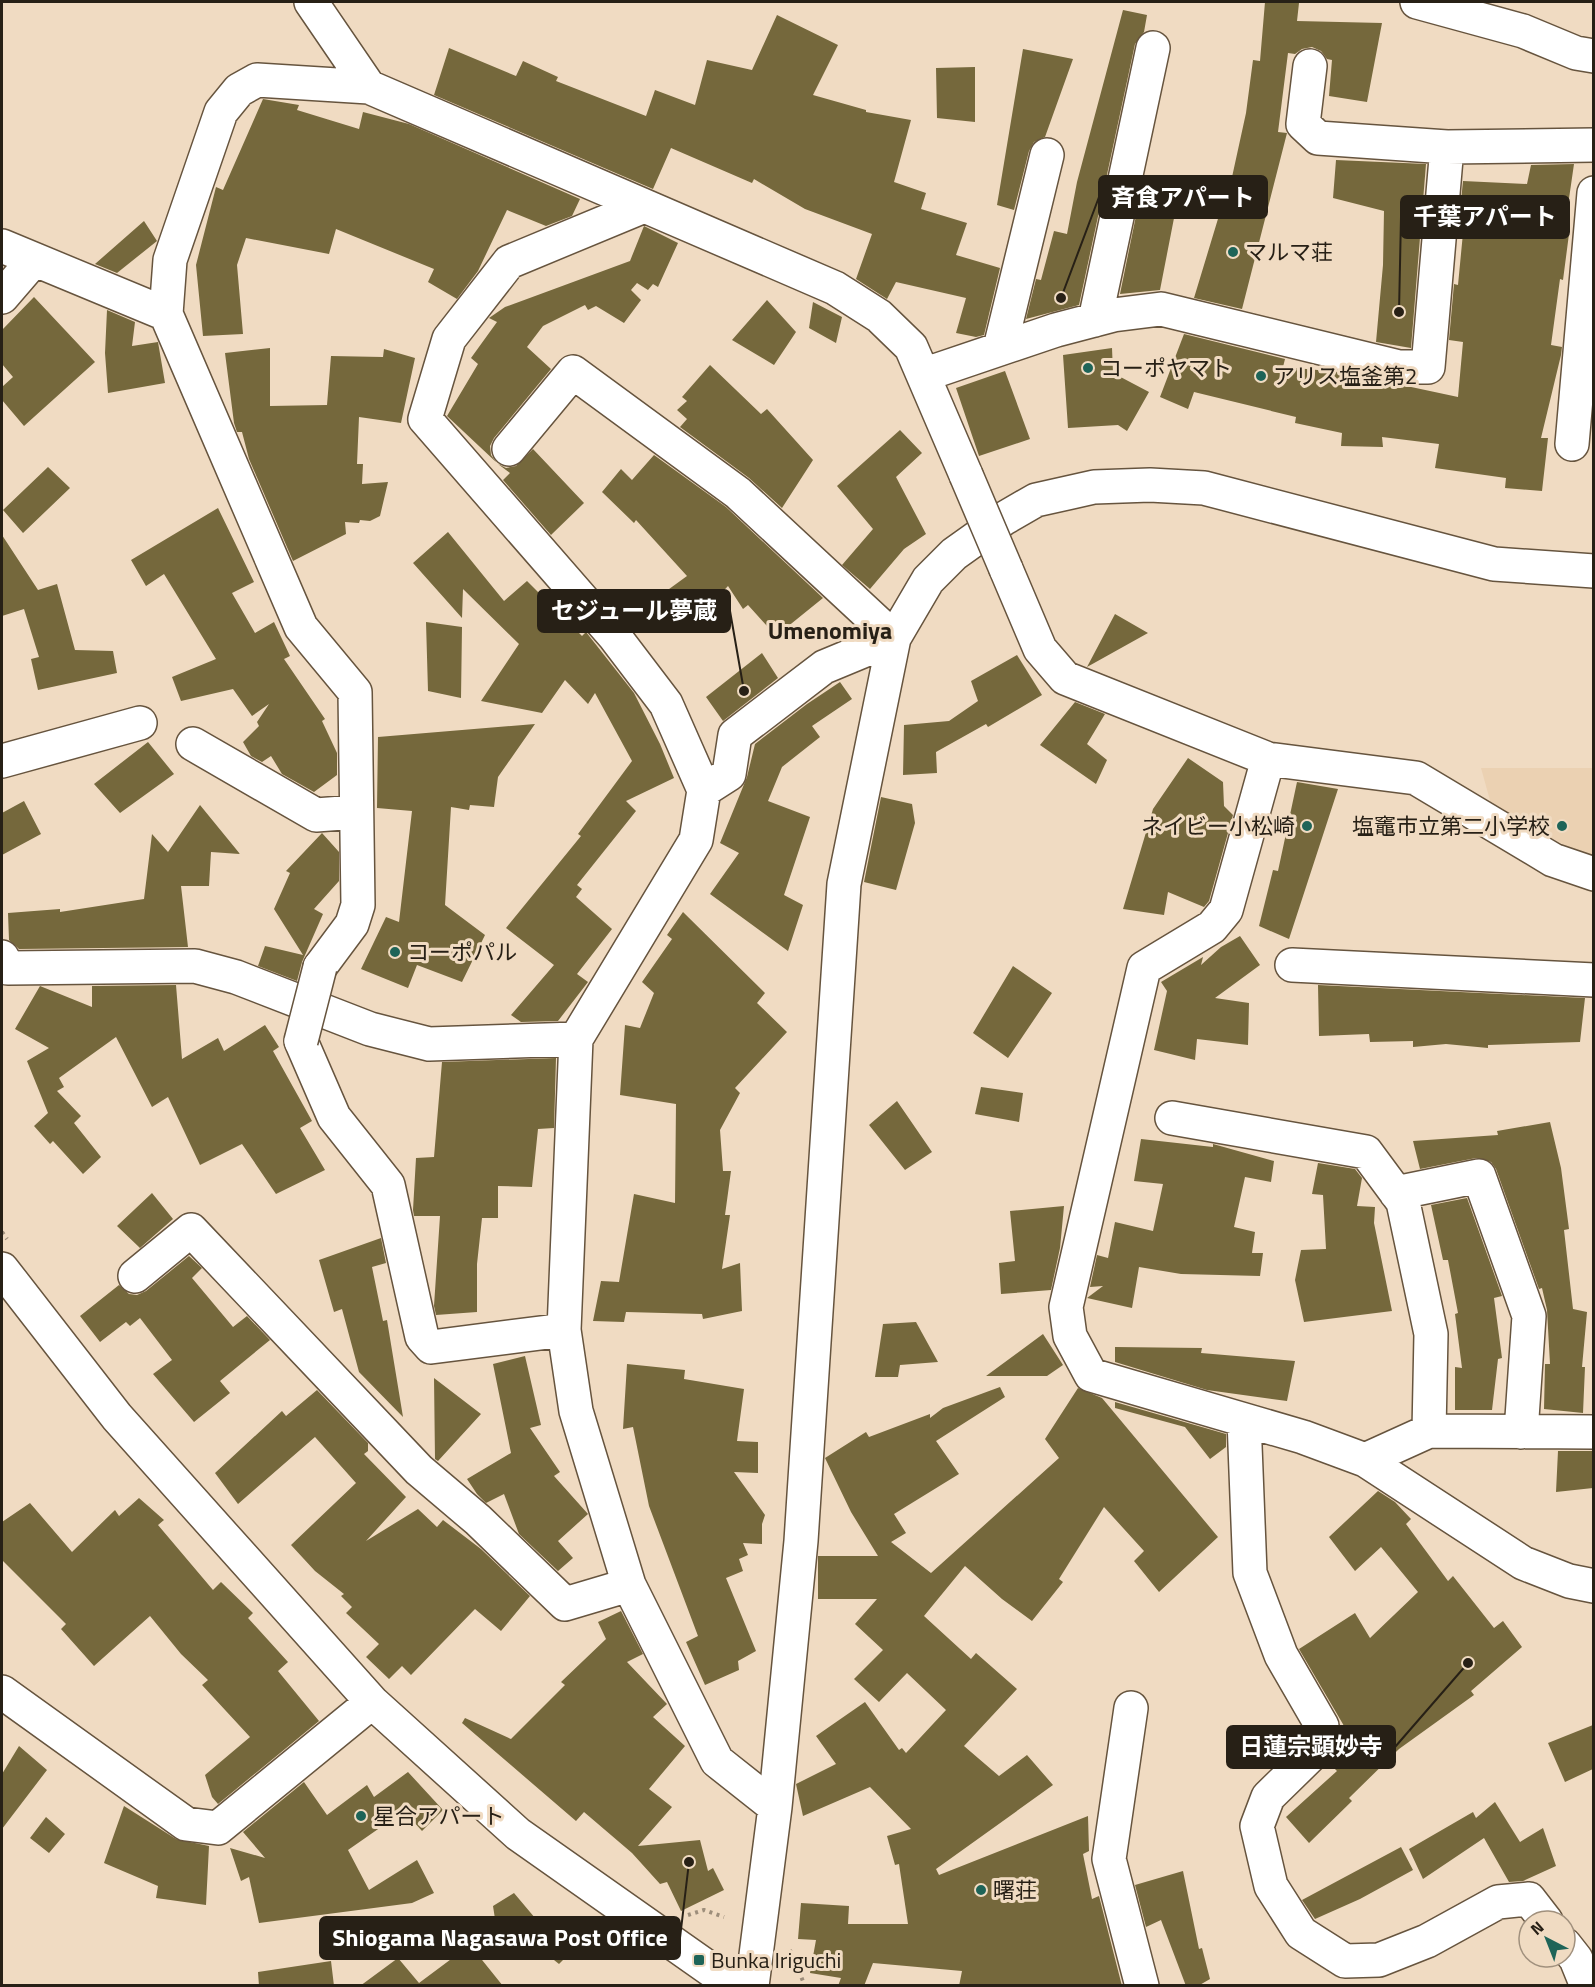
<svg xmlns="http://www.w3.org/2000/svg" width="1595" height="1987" font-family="'Titillium Web','Noto Sans JP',sans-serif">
  <rect width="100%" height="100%" fill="#f0dbc2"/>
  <!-- built -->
  <path fill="#ebd1b2" d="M1481 768H1593V855L1568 847 1491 804Z"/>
  <!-- building -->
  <path fill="#75683c" d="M1265 2 1299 3 1297 21 1382 23 1367 102 1329 96 1332 60 1327 59 1321 51 1312 47 1302 49 1295 54 1288 53 1278 132 1287 133 1242 309 1194 298 1224 199 1227 200 1246 113 1253 60 1260 61Z
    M1123 10 1147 15 1144 32 1135 44 1079 305 1026 319 1036 279 1041 280 1054 231 1067 234 1077 182Z
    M777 15 838 45 813 95 866 110V112L911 120 894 182 926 193 921 209 967 223 956 255 1000 268 984 335 976 337 956 333 966 298 896 282 887 299 856 279 872 234 805 209 754 179 752 183 671 148 653 189 434 95 449 48 516 76 523 61 558 77 556 81 646 116 655 90 695 105 707 60 752 70Z
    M1023 49 1073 59 1045 137 1034 142 1029 151 1014 210 997 205Z
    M975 67V122L937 118 936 68Z
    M263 99 299 105 297 110 359 129 363 112 409 124 580 199 572 216 546 226 507 210 478 271 457 299 428 282 434 269 336 229 329 254 246 238 237 265 243 334 203 336 196 265 216 187 223 190Z
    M1336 160 1426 164 1411 348 1376 342 1383 265 1384 211 1333 198Z
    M1574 164 1564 233 1569 234 1563 280 1560 279 1551 345 1562 347 1561 355 1541 438H1548L1542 491 1505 488 1506 478 1435 468 1439 444 1382 437 1383 447 1341 446 1342 433 1295 423 1296 417 1194 392 1188 409 1160 397 1184 334 1285 359 1283 367 1341 372 1458 397 1463 342 1449 340 1454 284 1458 285 1463 233 1458 232 1463 181 1527 184 1531 165Z
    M1138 206 1175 213 1160 290 1120 294Z
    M144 221 157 241 117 273 95 264Z
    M644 226 678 243 658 287 653 284 648 290 637 283 631 290 641 300 624 323 596 306 588 310 585 305 543 326 527 347 551 369 494 438 490 446 491 455 496 462 447 416 478 364 471 358 497 322 489 318 505 307 630 261Z
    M34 297 95 362 24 426 2 400V387L13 377 2 364V330Z
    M767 300 796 332 774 365 732 340Z
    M813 302 842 317 836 343 809 328Z
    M107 310 135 322 132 346 158 342 165 383 108 393 105 353Z
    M270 348V406L327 405 331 356 383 357 384 349 415 358 401 423 359 417 357 464H363L362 484 388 482 380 516 370 521 360 520 359 523 345 522 346 534 293 561 249 459 242 432H237L234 423 225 353Z
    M1112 348 1113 373 1149 392 1127 431 1118 425 1068 428 1063 355Z
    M710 365 761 414 767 409 813 460 782 508 749 478 680 427 687 419 677 410 687 401 682 397Z
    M1005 371 1030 439 979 456 956 388Z
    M900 430 922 453 896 477 926 534 904 549 870 589 842 565 873 529 837 486Z
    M533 449 584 503 551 535 503 480 510 473 498 464 506 468 516 466Z
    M654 455 726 507 823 598 776 636 748 605 743 609 728 586 684 633 669 619 656 627 643 608 687 576 636 520 634 523 602 492 621 469 632 480Z
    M48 467 70 488 23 533 3 510Z
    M218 508 254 582 232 593 255 633 274 622 290 656 284 659 325 719 322 721 337 753V775L314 792 282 774 271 756 262 762 251 756 243 742 259 726 257 722 269 704 252 716 233 689 181 701 172 677 216 659 164 574 146 586 131 560Z
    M448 532 504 601 527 581 582 636 586 632 634 693 660 744 674 778 626 801 636 811 577 885 582 889 576 897 612 929 577 974 588 982 558 1021 521 1022 511 1015 554 965 506 928 581 836 578 834 632 761 595 693 588 704 565 680 542 713 481 701 519 644 463 589 462 618 413 563Z
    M2 535 38 590 57 584 75 650 113 651 117 673 38 690 31 659 39 657 24 609 2 616Z
    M1115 614 1148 633 1087 667Z
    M426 622 462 627 461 698 428 691Z
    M762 653 778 678 723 721 706 697Z
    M1017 655 1042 695 988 727 986 724 936 752 937 773 903 775 904 725 949 721 978 701 971 681Z
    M840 682 852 699 812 726 820 737 782 767 768 801 810 817 784 895 803 905 788 951 710 894 739 853 720 843 747 777 755 744 807 704Z
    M1075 702 1105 714 1087 744 1107 760 1096 784 1040 745Z
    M535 724 498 777 494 807 470 805 469 810 451 807 445 905 485 935 462 982 417 965 408 988 361 969 386 917 399 922 412 811 377 808 378 737Z
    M148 742 174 774 120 813 94 784Z
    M1188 758 1223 782 1224 806 1233 815 1209 901 1204 907 1168 892 1164 915 1123 909 1153 809Z
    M1297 782 1338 789 1289 939 1259 926 1273 870 1278 871Z
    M881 797 912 804 915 823 896 890 864 882Z
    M24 801 41 834 2 855V813Z
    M200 805 240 854 211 852 209 886H181L188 947 19 949 9 940 8 913 60 909V912L144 899 152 834 168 852Z
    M322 833 339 852V881L314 909 323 914 302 962 297 981 258 966 265 946 303 955 274 909 290 873 286 871Z
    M683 912 765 993 757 1003 787 1032 735 1088 740 1093 720 1130 723 1171H731L725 1215H730L722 1269 740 1263 742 1311 703 1319 702 1314 626 1312 624 1322 593 1321 601 1281 619 1282 634 1194 675 1203 676 1104 620 1095 625 1025 640 1028 654 993 642 982 672 939 667 935Z
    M1240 936 1260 965 1215 998 1249 1003 1248 1045 1197 1039 1195 1060 1154 1050 1167 991 1161 982 1203 957 1201 965 1221 947Z
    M1013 966 1052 993 1008 1058 973 1033Z
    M176 985 182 1059 218 1038 224 1051 265 1025 279 1047 273 1051 312 1121 300 1128 325 1170 276 1194 242 1144 200 1165 168 1097 152 1107 116 1037 59 1078 64 1087 57 1091 81 1116 74 1123 101 1157 83 1174 53 1141 50 1144 34 1126 48 1113 27 1061 49 1048 15 1029 40 986 92 1007V986Z
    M1318 985 1585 998 1580 1042 1488 1045V1048L1446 1044 1413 1047V1041L1370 1042 1369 1034 1319 1036Z
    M556 1058 554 1128 538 1129 532 1187 498 1186V1218H482L477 1264V1312L436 1315 434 1306 440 1216H414L413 1210 416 1158 434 1157 442 1062Z
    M981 1087 1023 1093 1019 1122 975 1114Z
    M897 1101 932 1152 905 1170 869 1125Z
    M1550 1122 1561 1168 1569 1229 1564 1230 1573 1309 1587 1312 1582 1367H1585L1583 1413 1544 1409 1545 1364H1550L1547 1310 1542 1288 1539 1289 1496 1169 1491 1162 1476 1158 1420 1169 1413 1141 1498 1135 1497 1131Z
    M1141 1139 1213 1147V1144L1274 1161 1271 1182 1245 1177 1234 1227 1255 1232 1252 1253H1263L1260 1276 1181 1274 1139 1267 1132 1308 1087 1298 1103 1286 1090 1287 1097 1255 1108 1258 1115 1222 1153 1231 1163 1184 1134 1181Z
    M1318 1163 1355 1169 1362 1178 1357 1206 1375 1207 1374 1223 1392 1311 1304 1322 1295 1280 1301 1250 1326 1249 1323 1195 1312 1194Z
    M152 1193 173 1219 140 1248 117 1226Z
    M1467 1198 1502 1296 1494 1298 1502 1358 1498 1359 1492 1410H1455V1367L1462 1368 1455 1314 1458 1313 1448 1260H1443L1431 1205Z
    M1064 1206 1060 1248 1051 1290 1001 1294 999 1263 1015 1261 1010 1211Z
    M381 1238 386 1263 372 1267 383 1321 387 1320 403 1417 359 1372 342 1309 334 1312 319 1260Z
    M189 1256 202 1268 192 1278 233 1327 247 1316 270 1340 220 1381 230 1393 194 1422 153 1374 172 1360 140 1318 130 1326 126 1322 100 1342 80 1316 119 1285 129 1294 137 1295 146 1291Z
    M916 1322 938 1362 900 1365 898 1377H875L883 1324Z
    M1043 1334 1063 1365 1047 1376H986Z
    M1115 1347 1202 1348 1201 1353 1295 1361 1287 1401 1207 1390 1115 1362Z
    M525 1356 541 1425 530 1428 560 1472 554 1476 588 1514 558 1541 573 1558 558 1571 519 1534 504 1494 486 1503 477 1494 467 1479 511 1453 493 1364Z
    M627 1364 685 1370 684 1379 744 1389 737 1441 758 1442V1473L734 1472 765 1515 762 1524V1544L743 1543 748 1555 739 1559 743 1571 726 1578 756 1651 738 1661 739 1670 705 1685 686 1642 698 1636 649 1506 633 1427 623 1429Z
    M434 1378 481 1414 438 1461 435 1459Z
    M1000 1387 1005 1397 936 1441 959 1474 894 1514 906 1533 891 1542 931 1573 1059 1458 1045 1439 1078 1388 1102 1398 1218 1537 1159 1592 1134 1561 1144 1551 1104 1507 1059 1579 1063 1582 1032 1621 1002 1599 965 1566 924 1616 971 1659 976 1653 1017 1689 964 1746 999 1776 1027 1755 1053 1785 936 1869 939 1875 1088 1816 1089 1851 1083 1854 1092 1899 1099 1896 1122 1986H959L962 1971 873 1963 864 1986H838L841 1978 810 1973 816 1940 798 1939 801 1903 849 1906 848 1924H908L899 1864 895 1865 887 1836 911 1829 870 1787 803 1816 796 1784 836 1764 816 1736 865 1702 899 1750 902 1748 906 1753 946 1710 907 1673 879 1702 854 1679 883 1650 855 1624 877 1599H818V1556H878L851 1512 825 1458 866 1432 869 1437 930 1414V1418L943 1408Z
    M317 1390 368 1443V1451L364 1454 406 1497 366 1541 418 1509 437 1527 443 1520 481 1549 530 1596 501 1631 475 1609 411 1675 402 1666 389 1679 366 1657 379 1644 346 1613 352 1607 341 1596 344 1594 315 1571 291 1545 356 1483 315 1437 238 1504 215 1473 282 1411 286 1416Z
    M1115 1402 1226 1434V1447L1210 1459 1185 1427 1115 1408Z
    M1558 1451H1593V1488L1556 1492Z
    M1378 1491 1395 1502 1411 1519 1406 1524 1448 1581 1453 1576 1494 1628 1503 1621 1522 1647 1471 1691 1474 1695 1399 1749 1349 1798 1352 1801 1309 1843 1286 1817 1337 1771 1330 1764 1354 1743 1299 1649 1355 1613 1370 1638 1418 1592 1381 1547 1355 1571 1329 1537Z
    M139 1498 164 1520 158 1525 213 1590 221 1582 253 1613 248 1618 288 1662 278 1671 319 1721 218 1804 212 1797 205 1775 250 1737 202 1685 208 1680 181 1654 150 1616 94 1666 61 1629 66 1624 2 1560V1522L30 1503 72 1552 115 1510 119 1516Z
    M621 1611 643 1654 627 1662 667 1704 653 1717 685 1746 649 1789 672 1807 638 1846 700 1840 708 1871 713 1868 724 1890 681 1911 667 1882 660 1884 632 1853 584 1812 576 1821 462 1723 465 1718 511 1739 565 1685 561 1682 606 1639 598 1622Z
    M1593 1725V1769L1565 1782 1548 1743Z
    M19 1746 47 1770 2 1829V1774Z
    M408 1772 443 1810 422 1831 404 1811 348 1850 369 1890 417 1860 434 1893 412 1903 259 1923 249 1877 241 1881 230 1848 265 1858 243 1832 304 1782 327 1815 367 1785 374 1797Z
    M1495 1802 1520 1842 1543 1828 1556 1866 1523 1881 1509 1882 1484 1838 1423 1879 1409 1849 1473 1812 1476 1818Z
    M124 1806 176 1839 209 1846 206 1905 156 1898 158 1886 104 1863Z
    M46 1817 65 1834 49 1853 30 1838Z
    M1401 1847 1413 1870 1360 1899 1315 1919 1302 1900Z
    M1183 1871 1199 1949 1202 1948 1210 1979 1198 1986H1186L1161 1920 1146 1927 1135 1885Z
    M514 1893 567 1956 559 1964 514 1928 498 1938 493 1906Z
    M470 1945 503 1986H360L398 1958 419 1983Z
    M331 1961 334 1986H259L258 1972Z"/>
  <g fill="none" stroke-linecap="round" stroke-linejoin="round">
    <!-- minor casing -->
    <g stroke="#66543e" stroke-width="36">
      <path id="minor" d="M311 2 369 87
        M1417 2 1523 31 1576 53 1594 56
        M1310 66 1303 124 1318 138 1447 147
        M644 206 509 262 449 339 425 419 615 637 666 704 704 790 696 840 576 1039 564 1330 576 1411 629 1585 717 1761 775 1807
        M2 246 166 314
        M2 297 33 261
        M1095 320 1153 48
        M1000 348 1047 155
        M923 375 1056 330 1113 315 1161 309 1399 367H1428L1447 147 1594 145
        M1572 444 1594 193
        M509 449 573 372 738 493 894 638 824 667 735 735 729 774 704 790
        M1006 569 1040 649 1065 678 1268 759 1416 778 1553 860 1594 874
        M193 744 316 815 356 812
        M1268 759 1226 910 1212 927 1144 968 1066 1307 1070 1336 1091 1375 1303 1437 1365 1460 1523 1563 1569 1581 1594 1586
        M2 761 140 723
        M2 957 8 968 195 966 236 977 370 1029 429 1044 576 1039
        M1292 965 1594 980
        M320 967 352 924 358 905 355 692 301 627 166 314 170 260 221 112 239 90 257 80 369 87 835 288 879 316 911 347 966 475
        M301 1041 334 1117 388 1185 422 1337 431 1347 564 1330
        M1172 1118 1366 1152 1403 1202 1431 1334 1429 1431
        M1396 1193 1479 1176 1529 1316 1521 1432
        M2 1269 117 1417 372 1702 518 1834 734 1986
        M135 1276 191 1230 419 1470 478 1520 565 1604 629 1585
        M1244 1420 1250 1573 1281 1655 1322 1726 1315 1751 1268 1797 1257 1826 1271 1886 1301 1933 1345 1961 1379 1960 1427 1941 1498 1902 1529 1899 1546 1921
        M1365 1460 1429 1431 1594 1432
        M2 1692 186 1824 218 1828 372 1702
        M1131 1708 1109 1859 1142 1986
        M1565 1945 1576 1959 1587 1986
        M752 1986 775 1807 801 1541 844 884 894 638 928 580 954 554 1003 519 1036 500 1094 487 1150 485 1204 488 1494 564 1594 571"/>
    </g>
    <!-- path -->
    <path stroke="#9d8e7b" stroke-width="4" stroke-dasharray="3 4.5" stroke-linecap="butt" d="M2 1232 7 1239
      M688 1915 704 1910 724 1917
      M790 1950 805 1986"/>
    <!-- minor -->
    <use href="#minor" stroke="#fff" stroke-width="33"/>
    <!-- minor-bridge casing -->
    <g stroke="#66543e" stroke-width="36" stroke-linecap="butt">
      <path id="minor-bridge" d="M966 475 1006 569
        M301 1041 320 967"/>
    </g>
    <!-- minor-bridge -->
    <use href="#minor-bridge" stroke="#fff" stroke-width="33"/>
  </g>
  <!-- markers -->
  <g fill="#1e6458" stroke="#f0dbc2" stroke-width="2">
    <circle cx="1233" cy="252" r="6"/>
    <circle cx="1088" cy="368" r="6"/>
    <circle cx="1261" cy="376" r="6"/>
    <circle cx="1307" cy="826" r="6"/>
    <circle cx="1562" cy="826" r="6"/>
    <circle cx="395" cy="952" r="6"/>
    <circle cx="361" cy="1816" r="6"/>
    <circle cx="981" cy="1890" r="6"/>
    <rect x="693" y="1954" width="12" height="12" rx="3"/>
  </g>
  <g text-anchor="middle" stroke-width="6" stroke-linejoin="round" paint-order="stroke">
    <!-- poi labels -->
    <g font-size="22" fill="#272016" stroke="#f0dbc2" text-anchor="start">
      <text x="1245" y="260">マルマ荘</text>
      <text x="1100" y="376">コーポヤマト</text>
      <text x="1273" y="384">アリス塩釜第2</text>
      <text x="1295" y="834" text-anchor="end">ネイビー小松崎</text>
      <text x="1550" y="834" text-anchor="end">塩竈市立第二小学校</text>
      <text x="407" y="960">コーポパル</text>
      <text x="373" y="1824">星合アパート</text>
      <text x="993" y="1898">曙荘</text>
      <text x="711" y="1968">Bunka Iriguchi</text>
    </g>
    <!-- neighbourhood labels -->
    <g font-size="24" font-weight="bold" fill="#272016" stroke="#f0dbc2">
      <text x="830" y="639">Umenomiya</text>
    </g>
  </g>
  <!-- callouts -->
  <path fill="none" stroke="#272016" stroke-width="2" d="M1061 298L1099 197M1399 312L1401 217M744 691L730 611M1468 1663L1395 1747M689 1862L680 1938"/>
  <g fill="#272016" stroke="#f0dbc2" stroke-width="2">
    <circle cx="1061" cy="298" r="6"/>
    <circle cx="1399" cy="312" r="6"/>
    <circle cx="744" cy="691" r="6"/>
    <circle cx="1468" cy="1663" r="6"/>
    <circle cx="689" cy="1862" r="6"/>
  </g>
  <g fill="#272016" stroke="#272016" stroke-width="2">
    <rect x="1099" y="176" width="168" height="42" rx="6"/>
    <rect x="1401" y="196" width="168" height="42" rx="6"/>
    <rect x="538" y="590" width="192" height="42" rx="6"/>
    <rect x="1227" y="1726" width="168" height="42" rx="6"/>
    <rect x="320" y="1917" width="360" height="42" rx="6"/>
  </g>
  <g font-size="24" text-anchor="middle" font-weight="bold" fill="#fff">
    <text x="1183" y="206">斉食アパート</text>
    <text x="1485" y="225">千葉アパート</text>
    <text x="634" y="619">セジュール夢蔵</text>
    <text x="1311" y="1755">日蓮宗顕妙寺</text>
    <text x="500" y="1946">Shiogama Nagasawa Post Office</text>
  </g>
  <!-- border -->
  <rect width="1595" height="1987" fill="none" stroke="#272016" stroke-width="6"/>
  <!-- north arrow -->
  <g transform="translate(1547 1939) rotate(318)"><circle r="28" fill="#f0dbc2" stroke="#a0907d" stroke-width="1.5"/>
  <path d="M0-4.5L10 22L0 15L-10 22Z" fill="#1e6458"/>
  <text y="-9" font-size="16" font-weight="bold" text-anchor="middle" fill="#272016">N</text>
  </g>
</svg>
